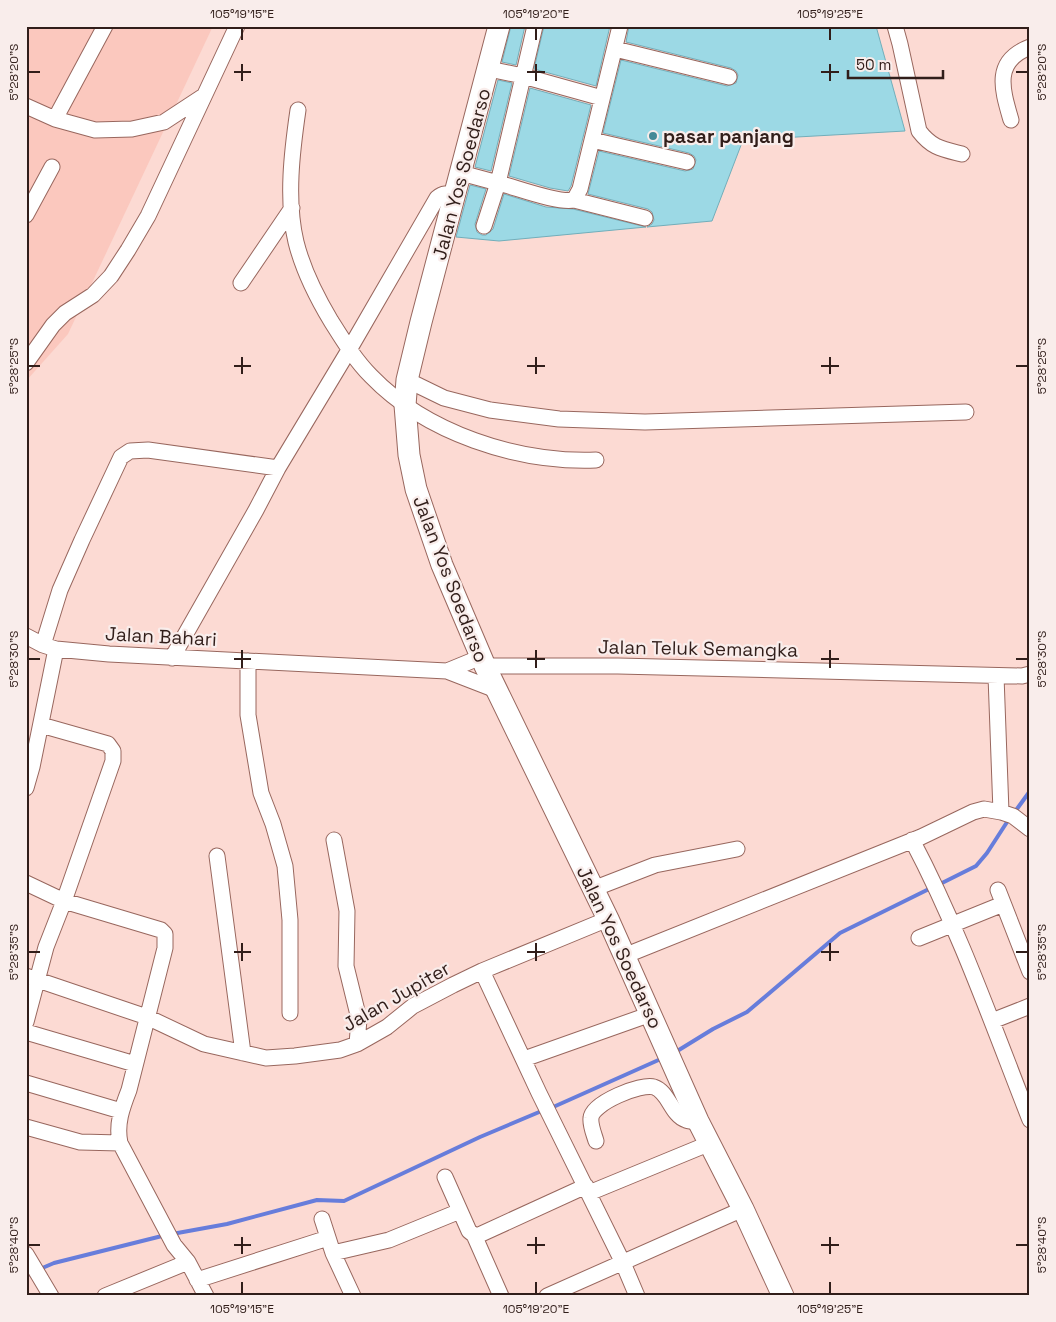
<svg xmlns="http://www.w3.org/2000/svg" width="1056" height="1322" font-family="'Space Grotesk',sans-serif">
  <rect width="100%" height="100%" fill="#fcdad3"/>
  <!-- built -->
  <path fill="#fbc8be" d="M26 26H213L68 334 26 381Z"/>
  <g fill="none" stroke-linecap="round" stroke-linejoin="round">
    <!-- stream -->
    <path stroke="#677ddb" stroke-width="4" d="M1014 813 1030 791
      M938 885 976 866 987 853 1009 819
      M674 1053 713 1029 747 1012 840 933 931 888
      M551 1108 663 1058
      M172 1234 227 1224 317 1200 344 1201 480 1137 544 1110
      M40 1269 54 1263 166 1235
      M26 1276 34 1272"/>
  </g>
  <!-- building -->
  <path fill="#9cd9e5" stroke="#72aeba" d="M511 26H525L516 65 502 62Z
    M544 26H610L596 86 534 69Z
    M629 26H876L905 131 743 140 712 221 647 227 652 224 654 220 652 212 648 209 588 194 599 151 685 171 693 169 696 160 694 156 689 153 603 133 621 60 727 86 736 83 738 75 736 71 731 68 626 42Z
    M498 80 512 83 491 171 475 167Z
    M530 88 591 105 571 186 568 191 550 188 509 176Z
    M470 185 486 189 475 224 477 232 482 235H486L493 229 504 194 546 207 573 209 646 227 499 241 456 237Z"/>
  <g fill="none" stroke-linecap="round" stroke-linejoin="round">
    <!-- minor casing -->
    <g stroke="#98675e" stroke-width="17">
      <path id="minor" d="M895 26 900 44 919 131C932 148 942 149 962 154
        M615 49 729 77
        M489 69 523 76 602 98
        M26 106 55 119 95 130 132 129 164 122 202 97
        M298 110C292 151 286 200 296 242 303 270 316 296 331 321 343 340 355 360 371 376 426 433 517 463 596 460
        M55 119 105 26
        M1011 120C1002 89 993 61 1030 47
        M592 140 687 162
        M461 173 498 183 535 26
        M574 200 645 218
        M26 215 52 167
        M484 226 498 183C515 187 559 204 574 200L580 189 620 26
        M241 283 292 208
        M26 363 53 325 65 313 93 295 111 276 128 250 148 216 237 26
        M407 380 444 398 490 410 559 419 645 422 966 412
        M26 636 43 645 56 649 109 654 447 671 496 690
        M43 645 60 590 82 540 121 457 130 451 148 450 278 468
        M172 658 256 510 278 468 349 350 437 198C443 193 447 193 454 196
        M248 661V715L261 793 273 824 285 866 290 920V1013
        M485 666H618L1022 676 1030 674
        M447 671 481 657
        M996 676 1001 812
        M26 788 32 767 56 649
        M334 840 347 911 346 966 359 1019 357 1044
        M912 840C959 929 993 1026 1030 1120
        M217 856 243 1053
        M26 883 64 901 161 930 165 934V948L129 1090C122 1108 116 1124 120 1143L174 1245 188 1262 206 1296
        M593 889 655 865 737 849
        M998 890 1030 972
        M919 938 1003 904
        M624 956 921 837 973 812 984 809 1001 812 1013 816 1030 829
        M482 971 539 1093 623 1263 637 1296
        M26 976 147 1017 204 1044 266 1058 295 1056 340 1050 357 1044 387 1027 413 1006 453 985 482 971 608 919
        M992 1021 1030 1006
        M26 1022 46 947 64 901 113 761V751L108 744 41 725
        M26 1032 135 1064
        M524 1059 651 1014
        M26 1083 121 1111
        M26 1127 80 1142 120 1143
        M596 1141C594 1134 590 1125 591 1118 592 1103 641 1083 654 1087 669 1092 671 1115 686 1120 689 1122 694 1121 698 1121
        M445 1177 469 1231 474 1235H479L586 1186
        M589 1193 708 1144
        M322 1219 333 1253 353 1296
        M474 1235 501 1296
        M333 1253 389 1240 460 1211
        M26 1254 51 1296
        M197 1280 328 1238
        M105 1296 188 1262
        M547 1296 743 1209"/>
    </g>
    <!-- highway casing -->
    <g stroke="#98675e" stroke-width="23">
      <path id="highway" d="M499 26 421 322 407 380 405 405 409 455 416 489 442 565 485 666 608 919 698 1121 743 1209 783 1296"/>
    </g>
    <!-- minor -->
    <use href="#minor" stroke="#fff" stroke-width="15"/>
    <!-- highway -->
    <use href="#highway" stroke="#fff" stroke-width="21"/>
  </g>
  <!-- ticks -->
  <path fill="none" stroke="#311e1a" stroke-width="2" d="M242 28V40M536 28V40M830 28V40M242 64V81M536 64V81M830 64V81M28 72H40M234 72H251M527 72H545M821 72H839M1016 72H1028M242 357V374M536 357V374M830 357V374M28 366H40M234 366H251M527 366H545M821 366H839M1016 366H1028M242 650V668M536 650V668M830 650V668M28 659H40M234 659H251M527 659H545M821 659H839M1016 659H1028M242 943V961M536 943V961M830 943V961M28 952H40M234 952H251M527 952H545M821 952H839M1016 952H1028M242 1237V1254M536 1237V1254M830 1237V1254M28 1245H40M234 1245H251M527 1245H545M821 1245H839M1016 1245H1028M242 1282V1294M536 1282V1294M830 1282V1294"/>
  <!-- markers -->
  <circle fill="#458a97" stroke="#f9edeb" stroke-width="2" cx="653" cy="136" r="5"/>
  <g text-anchor="middle" stroke-width="4.5" stroke-linejoin="round" paint-order="stroke">
    <!-- poi labels -->
    <g font-size="19" font-weight="bold" fill="#311e1a" stroke="#f9edeb" text-anchor="start">
      <text x="663" y="143">pasar panjang</text>
    </g>
    <!-- street labels -->
    <g font-size="19" fill="#311e1a" stroke="#f9edeb">
      <text transform="translate(461 174) rotate(-75)" y="7">Jalan Yos Soedarso</text>
      <text transform="translate(451 579) rotate(69)" y="7">Jalan Yos Soedarso</text>
      <text transform="translate(161 636) rotate(3)" y="7">Jalan Bahari</text>
      <text transform="translate(698 648) rotate(1)" y="7">Jalan Teluk Semangka</text>
      <text transform="translate(620 947) rotate(65)" y="7">Jalan Yos Soedarso</text>
      <text transform="translate(396 996) rotate(-30)" y="7">Jalan Jupiter</text>
    </g>
  </g>
  <!-- border -->
  <rect width="1056" height="1322" fill="none" stroke="#f9edeb" stroke-width="55"/>
  <!-- scale -->
  <path d="M848 70v8h95v-8" fill="none" stroke="#311e1a" stroke-width="2.5"/>
  <text x="856" y="70" font-size="15" fill="#311e1a" stroke="#f9edeb" stroke-width="4" paint-order="stroke">50 m</text>
  <rect x="28" y="28" width="1000" height="1266" fill="none" stroke="#311e1a" stroke-width="2"/>
  <g font-size="12" text-anchor="middle" fill="#311e1a">
    <text x="242" y="18">105°19'15"E</text>
    <text x="536" y="18">105°19'20"E</text>
    <text x="830" y="18">105°19'25"E</text>
    <text transform="translate(14 72) rotate(-90)" y="4">5°28'20"S</text>
    <text transform="translate(1042 72) rotate(-90)" y="4">5°28'20"S</text>
    <text transform="translate(14 366) rotate(-90)" y="4">5°28'25"S</text>
    <text transform="translate(1042 366) rotate(-90)" y="4">5°28'25"S</text>
    <text transform="translate(14 659) rotate(-90)" y="4">5°28'30"S</text>
    <text transform="translate(1042 659) rotate(-90)" y="4">5°28'30"S</text>
    <text transform="translate(14 952) rotate(-90)" y="4">5°28'35"S</text>
    <text transform="translate(1042 952) rotate(-90)" y="4">5°28'35"S</text>
    <text transform="translate(14 1245) rotate(-90)" y="4">5°28'40"S</text>
    <text transform="translate(1042 1245) rotate(-90)" y="4">5°28'40"S</text>
    <text x="242" y="1313">105°19'15"E</text>
    <text x="536" y="1313">105°19'20"E</text>
    <text x="830" y="1313">105°19'25"E</text>
  </g>
</svg>
